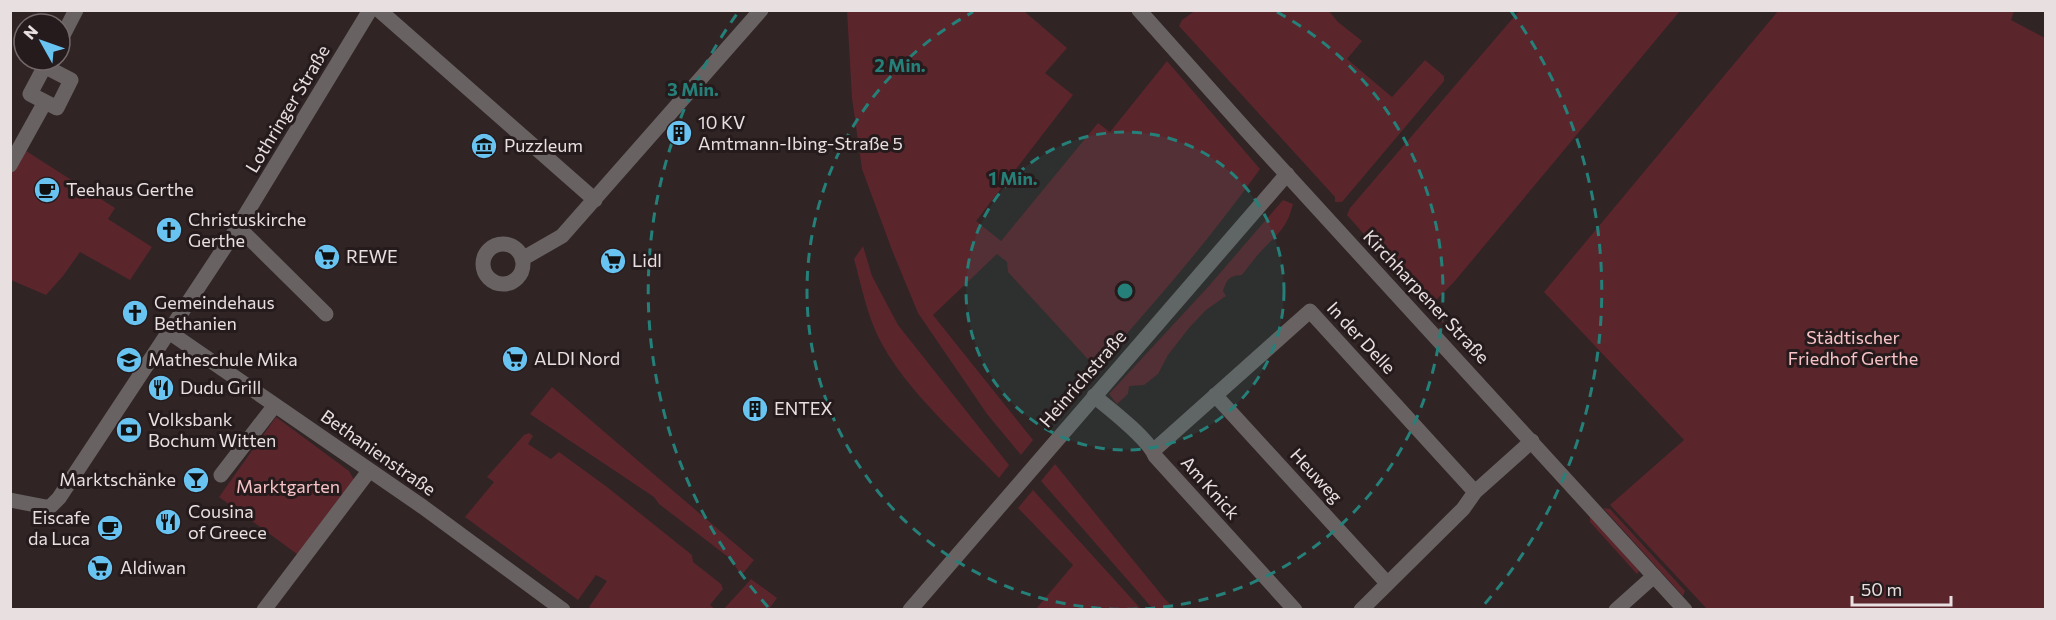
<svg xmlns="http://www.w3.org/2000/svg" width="2056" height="620" font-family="Commissioner,sans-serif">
  <rect width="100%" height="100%" fill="#302425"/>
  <!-- green -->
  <path fill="#5b252c" d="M1196 10 1329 11 1338 22 1362 41 1347 59 1392 97 1425 60 1444 76V81L1342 202H1335V197L1179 26 1182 20Z
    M847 11H1024L1067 48 1045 73 1073 95 976 221 1001 241 1098 123 1110 132 1167 61 1260 169C1210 239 1154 304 1096 368L1008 272 1007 262 997 254 933 315 1033 440 1021 455 987 414 918 313 892 250 862 169 852 98Z
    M1519 11H1680L1454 282 1433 303 1432 309 1481 361 1479 364 1347 215 1350 208Z
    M1778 11H2014L2011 20 2045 38V609H1707L1610 505 1684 440 1544 292Z
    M23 149 115 208 108 219 152 247 130 280 80 252 63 276 46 295 11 280V172Z
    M1283 200 1293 204C1287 227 1280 232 1264 248 1256 256 1249 266 1242 275 1229 276 1227 279 1223 291L1226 296 1206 310 1189 328 1168 355 1158 374 1144 385 1129 386 1128 394 1117 404 1109 394 1208 287Z
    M863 246 872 276 898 325 1009 465 999 478C958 435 894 380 873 325 865 304 860 281 854 259Z
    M552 387 754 560 741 576 732 560 659 504 654 497 530 414Z
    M276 417 349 471 356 483 301 557 219 497Z
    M529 433 533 436 528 444 551 459 559 452 607 487 692 555 693 562 721 584 723 589 710 605 715 609H593L589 607 607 581 596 575 578 600 465 517 494 482 487 477 524 435Z
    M1055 464 1164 598 1175 609H1153L1041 481Z
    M1033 490 1141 609H1036L1073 565 1018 508Z
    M1603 508 1610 509 1685 591 1683 596Z
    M1590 515 1639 571 1637 574 1590 522Z
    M751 579 777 598 769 609H724C733 598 742 590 751 579Z"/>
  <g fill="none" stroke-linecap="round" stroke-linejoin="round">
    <!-- minor -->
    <path stroke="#686262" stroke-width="15" d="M379 10 595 200
      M60 41 76 10
      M44 66 71 80 57 108 30 94 48 60
      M10 165 45 102
      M238 227 326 314
      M483 264a20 20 0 1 1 40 0a20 20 0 1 1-40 0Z
      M522 259 562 236 761 10
      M169 332 423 507 563 610
      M1215 395 1387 583
      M1094 396C1110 409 1149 439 1155 456L1295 610
      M1153 451 1310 311 1475 492
      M221 475 275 405
      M10 500 46 507 51 506 59 498 238 227 370 10
      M264 610 369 471
      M1361 610 1463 509 1475 492 1532 441
      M1616 610 1654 576"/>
    <!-- tertiary -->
    <path stroke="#686262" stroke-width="15" d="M1139 10 1247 131 1685 610
      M910 610 1287 174"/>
  </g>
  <!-- distance rings -->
  <circle cx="1125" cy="291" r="159" fill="#258079" fill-opacity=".12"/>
  <g fill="none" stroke="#258079" stroke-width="3" stroke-dasharray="10 8">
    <circle cx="1125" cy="291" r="159"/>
    <path d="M1277 12A318 318 0 1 1 973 12"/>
    <path d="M768 607A477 477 0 0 1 739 11M1511 11A477 477 0 0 1 1482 607"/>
  </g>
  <!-- icons -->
  <defs>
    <g id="building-disc" transform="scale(1.35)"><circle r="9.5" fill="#69c3f1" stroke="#261b1c"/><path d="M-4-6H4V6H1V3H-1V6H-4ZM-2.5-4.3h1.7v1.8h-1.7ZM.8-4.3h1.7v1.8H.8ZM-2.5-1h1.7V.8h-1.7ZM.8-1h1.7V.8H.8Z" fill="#111"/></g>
    <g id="museum-disc" transform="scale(1.35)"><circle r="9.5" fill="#69c3f1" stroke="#261b1c"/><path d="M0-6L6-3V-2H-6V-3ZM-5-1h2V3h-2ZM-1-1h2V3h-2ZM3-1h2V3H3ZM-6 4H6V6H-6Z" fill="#111"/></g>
    <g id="cafe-disc" transform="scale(1.35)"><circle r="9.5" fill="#69c3f1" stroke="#261b1c"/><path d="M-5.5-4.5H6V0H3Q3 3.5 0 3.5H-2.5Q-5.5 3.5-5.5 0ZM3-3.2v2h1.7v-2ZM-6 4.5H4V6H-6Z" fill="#111"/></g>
    <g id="church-disc" transform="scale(1.35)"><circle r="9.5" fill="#69c3f1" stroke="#261b1c"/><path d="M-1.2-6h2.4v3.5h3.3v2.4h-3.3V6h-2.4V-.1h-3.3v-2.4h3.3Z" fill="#111"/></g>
    <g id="supermarket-disc" transform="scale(1.35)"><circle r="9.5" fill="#69c3f1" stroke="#261b1c"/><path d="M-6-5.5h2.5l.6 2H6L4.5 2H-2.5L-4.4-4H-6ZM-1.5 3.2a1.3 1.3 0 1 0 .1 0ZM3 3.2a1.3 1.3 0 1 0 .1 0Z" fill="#111"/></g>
    <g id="school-disc" transform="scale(1.35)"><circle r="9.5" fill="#69c3f1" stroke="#261b1c"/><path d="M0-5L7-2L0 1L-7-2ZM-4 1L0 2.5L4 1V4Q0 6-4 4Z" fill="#111"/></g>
    <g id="restaurant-disc" transform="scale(1.35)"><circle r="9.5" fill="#69c3f1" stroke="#261b1c"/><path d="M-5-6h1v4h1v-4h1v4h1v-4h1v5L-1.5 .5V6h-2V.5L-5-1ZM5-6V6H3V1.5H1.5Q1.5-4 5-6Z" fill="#111"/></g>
    <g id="bank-disc" transform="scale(1.35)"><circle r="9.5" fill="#69c3f1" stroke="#261b1c"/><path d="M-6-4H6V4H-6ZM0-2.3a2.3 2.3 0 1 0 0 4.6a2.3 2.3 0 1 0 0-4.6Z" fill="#111"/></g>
    <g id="bar-disc" transform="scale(1.35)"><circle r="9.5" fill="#69c3f1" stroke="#261b1c"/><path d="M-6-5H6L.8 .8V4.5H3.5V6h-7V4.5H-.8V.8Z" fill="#111"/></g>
  </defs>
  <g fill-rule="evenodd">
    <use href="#building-disc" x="679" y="133"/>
    <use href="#museum-disc" x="484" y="146"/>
    <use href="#cafe-disc" x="47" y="190"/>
    <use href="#church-disc" x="169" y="230"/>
    <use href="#supermarket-disc" x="327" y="257"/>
    <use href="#supermarket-disc" x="613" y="261"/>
    <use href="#church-disc" x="135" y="313"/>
    <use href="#supermarket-disc" x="515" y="359"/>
    <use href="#school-disc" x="129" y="360"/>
    <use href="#restaurant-disc" x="161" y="388"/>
    <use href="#building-disc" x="755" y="409"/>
    <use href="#bank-disc" x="129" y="430"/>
    <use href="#bar-disc" x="196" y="480"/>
    <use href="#restaurant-disc" x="168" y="522"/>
    <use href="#cafe-disc" x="110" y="528"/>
    <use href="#supermarket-disc" x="100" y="568"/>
  </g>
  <g text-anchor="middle" stroke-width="6" stroke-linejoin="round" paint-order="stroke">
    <!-- street labels -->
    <g font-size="18" fill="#e8dfe0" stroke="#261b1c">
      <text transform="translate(288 109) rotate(-59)" y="6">Lothringer Straße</text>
      <text transform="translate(1426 297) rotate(47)" y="6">Kirchharpener Straße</text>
      <text transform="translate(1361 338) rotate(47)" y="6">In der Delle</text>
      <text transform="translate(1083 379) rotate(-49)" y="6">Heinrichstraße</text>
      <text transform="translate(378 453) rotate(35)" y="6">Bethanienstraße</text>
      <text transform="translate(1316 476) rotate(47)" y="6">Heuweg</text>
      <text transform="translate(1210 488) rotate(48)" y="6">Am Knick</text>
    </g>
    <!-- poi labels -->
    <g font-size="18" fill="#e8dfe0" stroke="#261b1c" text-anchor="start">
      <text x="698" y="129">10 KV<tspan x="698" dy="21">Amtmann-Ibing-Straße 5</tspan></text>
      <text x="504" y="152">Puzzleum</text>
      <text x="66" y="196">Teehaus Gerthe</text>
      <text x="188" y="226">Christuskirche<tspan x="188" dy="21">Gerthe</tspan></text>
      <text x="346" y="263">REWE</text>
      <text x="632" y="267">Lidl</text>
      <text x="154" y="309">Gemeindehaus<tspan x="154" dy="21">Bethanien</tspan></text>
      <text x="534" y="365">ALDI Nord</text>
      <text x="148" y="366">Matheschule Mika</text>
      <text x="180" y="394">Dudu Grill</text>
      <text x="774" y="415">ENTEX</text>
      <text x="148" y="426">Volksbank<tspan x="148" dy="21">Bochum Witten</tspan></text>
      <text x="176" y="486" text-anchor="end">Marktschänke</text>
      <text x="188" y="518">Cousina<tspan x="188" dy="21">of Greece</tspan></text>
      <text x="90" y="524" text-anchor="end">Eiscafe<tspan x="90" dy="21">da Luca</tspan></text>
      <text x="120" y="574">Aldiwan</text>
    </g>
    <!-- park labels -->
    <g font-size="18" fill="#f7c3c6" stroke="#261b1c">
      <text x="1853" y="344">Städtischer<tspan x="1853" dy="21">Friedhof Gerthe</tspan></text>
      <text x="288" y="493">Marktgarten</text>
    </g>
  </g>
  <circle cx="1125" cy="291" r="9" fill="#258079" stroke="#261b1c" stroke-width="3"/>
  <g font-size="18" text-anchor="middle" font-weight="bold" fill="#258079" stroke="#261b1c" stroke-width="6" stroke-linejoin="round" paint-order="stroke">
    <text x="900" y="72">2 Min.</text>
    <text x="693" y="96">3 Min.</text>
    <text x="1013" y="185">1 Min.</text>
  </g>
  <!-- border -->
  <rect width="2056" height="620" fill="none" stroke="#e8dfe0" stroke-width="24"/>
  <!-- north arrow -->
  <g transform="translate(42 42) rotate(310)"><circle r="28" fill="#261b1c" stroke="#74696a" stroke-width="1.5"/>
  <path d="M0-4.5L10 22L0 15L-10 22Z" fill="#69c3f1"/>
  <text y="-9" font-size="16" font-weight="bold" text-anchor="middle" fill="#e8dfe0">N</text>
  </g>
  <!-- scale -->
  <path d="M1852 596v9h99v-9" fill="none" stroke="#e8dfe0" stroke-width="3"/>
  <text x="1861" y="596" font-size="18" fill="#e8dfe0" stroke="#261b1c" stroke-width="4.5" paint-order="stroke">50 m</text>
</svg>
